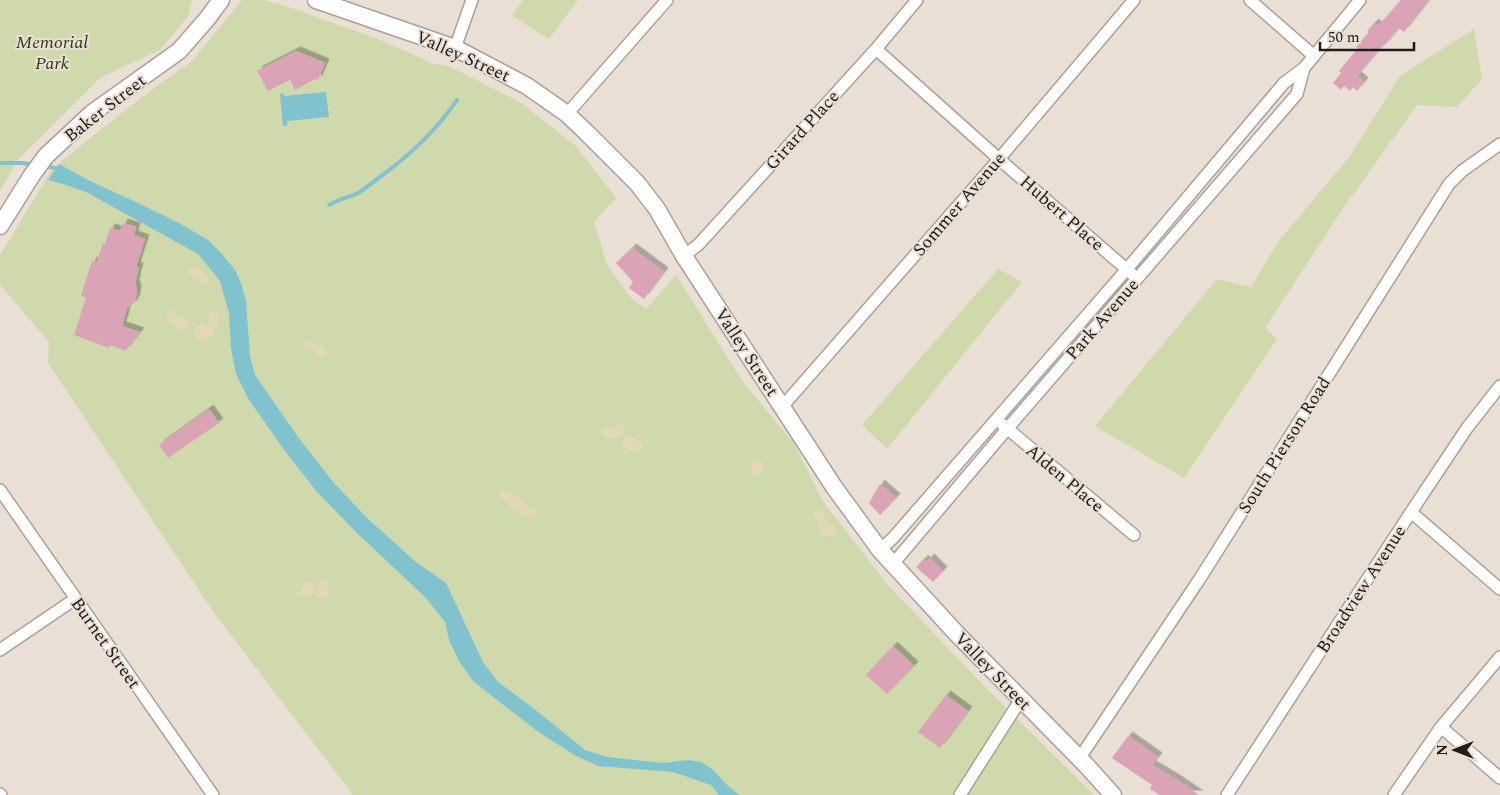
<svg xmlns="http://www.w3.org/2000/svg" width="1500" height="795" font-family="Spectral,serif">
  <defs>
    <filter id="shadow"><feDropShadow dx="4.5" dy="-4.5" stdDeviation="0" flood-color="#0004"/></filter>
  </defs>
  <rect width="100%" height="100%" fill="#eadfd5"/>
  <!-- green -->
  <path fill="#d0d9ac" d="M0 0H192L189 15 160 50 100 78 19 158 0 191Z
    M242 0H264L286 6 378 39 432 63 451 67 521 103 576 146 616 198 594 222 607 265 632 299 646 309 676 275 741 379 794 444 823 501 887 584 991 693 1094 795H353L214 613 48 363 49 342 0 285V255L51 171 63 160 124 111 161 83 192 61Z
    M523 0H578L549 39 512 16Z
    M1474 29 1482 79 1457 107 1417 105 1342 210 1265 328 1277 339 1184 478 1095 426 1217 279 1251 287 1278 242 1350 156 1400 76Z
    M998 269 1022 282 887 449 862 425Z"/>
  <!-- sand -->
  <path fill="#e2d8b3" d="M192 267C201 267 204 273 209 280L208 285 202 283 198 278 190 276 188 270Z
    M169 310 174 311 175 316 177 318 182 316 187 320 188 325 186 329 179 330 176 327 171 326 169 321 166 318 167 313Z
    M214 310 217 311 219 316 218 325 216 326 213 334 207 340 199 341 194 334 196 326 201 324 206 327 210 322 208 318 210 313Z
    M307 341C315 343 327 345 326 355L322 357 317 356 313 349 306 347 305 342Z
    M622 424 625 427 622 435 616 439 605 438 601 432 604 427Z
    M629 435 635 438 643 445 642 449C635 455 624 450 621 441Z
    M755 460 762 461 764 467 760 473 754 475 750 469Z
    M501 490 509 491C515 496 522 497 526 505L532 507 536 510 535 515C531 519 527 518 522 516L518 511 510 509 508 502 502 499 500 496Z
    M817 509 823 512 828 524 836 527V534L827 537 821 536 820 528 814 517V511Z
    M319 581H325L329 591 328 597 323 599 317 596C316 592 315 584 319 581Z
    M307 582 313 583 314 588 312 595 300 597 297 596V593L302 590 303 584Z"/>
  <!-- water -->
  <path fill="#81c2cf" d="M326 92 329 117 287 121V126H283L280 94 283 93 284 96Z
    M59 164 92 182 136 202 179 223 208 240 222 254 235 270 241 283 246 301 250 356 255 375 298 437 334 483 367 518 416 562 446 583 483 662 498 682 532 707 585 750 607 757 663 763 688 760 701 762 712 769 727 785 739 795H719L711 785 673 772 598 766 576 756 537 731 473 681 459 661 449 640 445 622 426 598 358 534 317 492 285 451 249 400 236 374 231 348 229 313 220 281 198 254 86 192 63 184 48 180Z"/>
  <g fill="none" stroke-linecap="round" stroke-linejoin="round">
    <!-- stream -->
    <path stroke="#81c2cf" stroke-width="4" d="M0 163H22L35 165
      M44 166 60 169
      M329 205C338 199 348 198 358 193 365 189 373 182 380 177 410 155 436 131 457 100"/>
  </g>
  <!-- building -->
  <path fill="#dba4b6" filter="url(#shadow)" d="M1401 0H1429L1404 32 1399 28 1385 45 1384 44 1357 76 1364 82 1357 91 1353 87 1350 91 1344 86 1341 90 1333 83 1341 73 1339 71 1358 48 1356 47 1369 32 1367 31 1374 23 1378 26Z
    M296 51 325 63 318 80 315 79 295 90 290 80 268 91 257 71Z
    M123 223 136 227 134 235 145 239 136 267H139L136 278H137L135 283 137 290 136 298 133 304 127 308 122 326 140 332 125 351 110 345 109 348 74 335 86 298 81 296 92 261 97 262 103 243 105 244 110 228 120 231Z
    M632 248 664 272 644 299 629 288 633 282 616 263Z
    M209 409 219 423 168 458 159 445Z
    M880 484 896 498 880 515 869 503Z
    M930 558 943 571 933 582 916 567 924 559 926 562Z
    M893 646 914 666 887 694 866 675Z
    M946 695 968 711 940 748 918 732Z
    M1128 736 1158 757 1152 765 1177 780 1199 795H1160L1150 789 1152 785 1112 758Z"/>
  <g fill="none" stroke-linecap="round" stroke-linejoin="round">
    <!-- street casing -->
    <g stroke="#aba097" stroke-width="14">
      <path id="street" d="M1250 0 1314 56
        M455 48 472 0
        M876 49 999 159 1132 274
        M567 114 667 0
        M684 256 699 244 876 49 917 0
        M782 407 999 159 1134 0
        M1002 424 1134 535
        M0 490 213 795
        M1411 512 1500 589
        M880 550 893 538 1127 269 1284 83 1304 68 1360 0
        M892 565 1007 429 1297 94 1304 68
        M0 650 75 599
        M1441 727 1500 778
        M1079 759 1199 580 1449 184 1462 171 1500 144
        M0 794 1 795
        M960 795 1021 699
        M1227 795 1411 512 1467 428 1500 386
        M1394 795 1441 727 1500 657"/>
    </g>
    <!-- secondary casing -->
    <g stroke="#aba097" stroke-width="19">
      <path id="secondary" d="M316 0 455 48 527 86 567 114 586 132 637 183 657 209 684 256 834 487 880 550 957 634 1085 764 1113 795
        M0 226 32 175 46 156 92 113 179 51 207 19 221 0"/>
    </g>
    <!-- street -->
    <use href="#street" stroke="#fff" stroke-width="11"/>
    <!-- secondary -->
    <use href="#secondary" stroke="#fff" stroke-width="16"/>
  </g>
  <g text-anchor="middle" stroke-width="4" stroke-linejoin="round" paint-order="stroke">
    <!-- park labels -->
    <g font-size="18" font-style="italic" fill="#333912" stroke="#eadfd5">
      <text x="52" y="48">Memorial<tspan x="52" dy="21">Park</tspan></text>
    </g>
    <!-- street labels -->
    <g font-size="18" fill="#201c18" stroke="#eadfd5">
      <text transform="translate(463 56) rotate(24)" y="6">Valley Street</text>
      <text transform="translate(105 108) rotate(-38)" y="6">Baker Street</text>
      <text transform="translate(802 130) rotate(-48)" y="6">Girard Place</text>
      <text transform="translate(959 204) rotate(-49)" y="6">Sommer Avenue</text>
      <text transform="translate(1062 213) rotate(41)" y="6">Hubert Place</text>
      <text transform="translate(1102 319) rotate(-49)" y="6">Park Avenue</text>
      <text transform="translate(747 352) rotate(57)" y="6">Valley Street</text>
      <text transform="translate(1284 445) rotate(-58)" y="6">South Pierson Road</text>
      <text transform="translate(1065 478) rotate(40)" y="6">Alden Place</text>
      <text transform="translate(1361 589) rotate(-57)" y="6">Broadview Avenue</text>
      <text transform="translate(106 643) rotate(55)" y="6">Burnet Street</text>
      <text transform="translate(993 671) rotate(46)" y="6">Valley Street</text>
    </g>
  </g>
  <!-- north arrow -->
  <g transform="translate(1455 750) rotate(270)" stroke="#eadfd5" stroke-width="4" paint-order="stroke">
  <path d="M0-4L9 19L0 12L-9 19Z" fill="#201c18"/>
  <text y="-8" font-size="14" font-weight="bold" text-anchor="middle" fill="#201c18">N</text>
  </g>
  <!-- scale -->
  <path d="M1320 42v8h94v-8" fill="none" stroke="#201c18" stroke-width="2.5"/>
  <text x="1328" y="42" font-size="15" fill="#201c18" stroke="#eadfd5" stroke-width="4" paint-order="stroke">50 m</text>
</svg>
